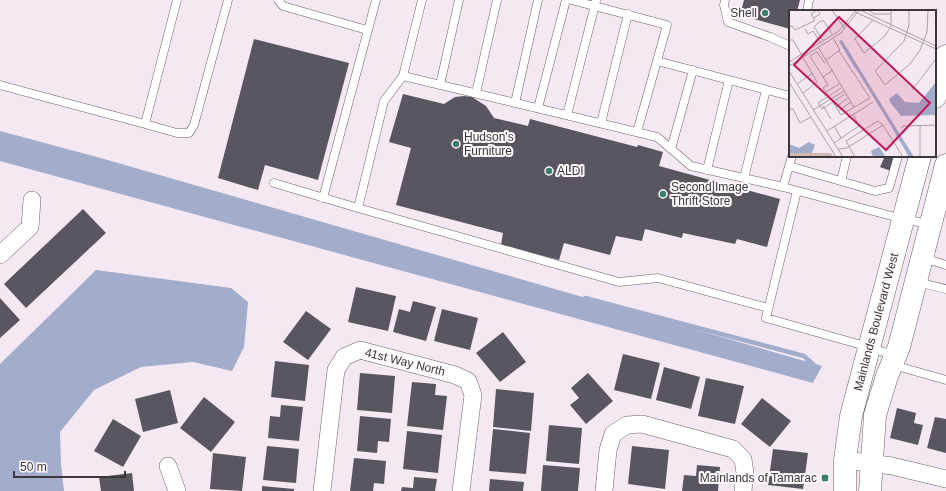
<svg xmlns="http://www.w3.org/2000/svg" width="946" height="491" font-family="Helvetica,sans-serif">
  <rect width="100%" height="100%" fill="#f4e9f2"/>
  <!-- water -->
  <path fill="#a2adcb" d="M0 131 97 157 822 366 813 383 0 161Z
    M96 270 231 288 248 302 244 347 232 371 193 362 141 367 94 390 60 432 61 464 64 491H0V364Z"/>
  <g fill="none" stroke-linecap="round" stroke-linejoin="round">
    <!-- stream -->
    <path stroke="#a2adcb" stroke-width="4.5" d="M585 298 804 356 816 367"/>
  </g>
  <!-- building -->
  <path fill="#595660" d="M744 0H800L797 11H790V29L740 15Z
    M254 39 349 63 318 180 265 165 258 190 218 178Z
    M403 94 444 104 455 97 464 96 472 97 486 106 494 118 528 126 530 119 637 147 638 145 663 152 659 166 780 199 767 247 737 239 735 244 683 233 682 238 645 229 642 241 616 236 610 255 564 243 559 260 501 245 503 233 396 205 411 148 389 142Z
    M885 156H896L891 171 880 167Z
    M83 209 106 233 26 308 4 284Z
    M356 287 396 296 388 331 348 322Z
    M0 298 20 320 0 338Z
    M413 301 436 307 426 341 393 332 399 309 410 312Z
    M442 309 478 318 470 350 434 341Z
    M306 311 331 329 308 360 283 342Z
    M503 332 526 362 500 382 476 353Z
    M623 354 660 363 651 399 614 390Z
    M275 361 309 365 305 401 271 397Z
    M664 367 700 377 691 409 656 400Z
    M360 373 395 376 392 413 357 410Z
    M588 373 613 401 586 424 570 405 579 398 571 388Z
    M706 378 744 386 735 424 698 416Z
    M412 382 436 384 435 395 447 396 443 430 407 426Z
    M496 389 534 393 531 431 493 427Z
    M170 390 178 423 143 432 135 399Z
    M204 397 235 422 211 452 180 428Z
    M762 398 791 421 770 447 741 424Z
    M281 405 303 407 299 441 268 438 270 416 280 417Z
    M897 408 916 413 914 423 923 425 918 445 890 438Z
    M360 416 391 419 389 442 378 441 377 453 357 451Z
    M935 417 946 419V453L927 448Z
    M113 419 141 436 123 467 94 451Z
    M549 425 582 428 579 464 546 461Z
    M493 429 530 433 526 474 489 471Z
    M407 431 442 435 438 473 403 469Z
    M267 446 299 449 296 483 263 480Z
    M632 446 669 450 665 489 628 484Z
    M773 449 808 453 803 489 768 485Z
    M213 453 246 457 242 491 210 489Z
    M354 458 386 461 384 484 374 483 373 491H350Z
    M543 465 580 468 578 491H541Z
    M697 465 720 467 718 491H682L684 475 696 476Z
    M132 473 134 491H101L99 477Z
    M414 477 437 479 435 491H401L402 487 413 488Z
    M490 479 524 482 523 491H489Z
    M262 486 294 489V491H262Z"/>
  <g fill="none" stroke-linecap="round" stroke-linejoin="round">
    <!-- lane casing -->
    <g stroke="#696067" stroke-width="9">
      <path id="lane" d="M278 0 283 6 367 30
        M422 0 403 76 384 101 358 208 619 282 658 278 768 308
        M571 0 667 25 657 61 790 96
        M725 0 724 5 728 22 770 37 790 46
        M807 11 809 0
        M403 76 657 137 691 166 783 187 903 219 929 224
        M0 85 145 124 177 0
        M440 85 459 0
        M476 93 497 0
        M515 103 538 0
        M538 108 566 0
        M567 115 596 1
        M601 123 628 14
        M145 124 177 133H189L194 125 228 0
        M637 132 657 61
        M671 149 693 70
        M789 166 875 191 889 188 898 156
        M707 170 729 80
        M744 178 766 90
        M841 181 847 156
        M274 183 358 208
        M783 187 792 156
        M797 191 766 318 869 347 895 356
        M323 198 376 0
        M923 258 946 265
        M917 282 946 289
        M893 365 946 380"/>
    </g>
    <!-- street casing -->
    <g stroke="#696067" stroke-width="18">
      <path id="street" d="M0 255 30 227 32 200
        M845 460 892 466 946 479
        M168 466 177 491
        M322 491 336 370 344 357 360 350 455 375 468 381 473 395 461 491
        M604 491 608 450 613 434 627 425 642 424 733 449 743 459 745 473 743 491"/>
    </g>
    <!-- secondary casing -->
    <g stroke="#696067" stroke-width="23">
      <path id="secondary" d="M935 97 946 56
        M845 491V460L851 416 920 156
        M870 491 875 415 887 376 899 347 946 165"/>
    </g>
    <!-- lane -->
    <use href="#lane" stroke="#fff" stroke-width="8"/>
    <!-- street -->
    <use href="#street" stroke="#fff" stroke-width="17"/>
    <!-- secondary -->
    <use href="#secondary" stroke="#fff" stroke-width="22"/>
  </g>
  <!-- markers -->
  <g fill="#3c7e6e" stroke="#fff8fd" stroke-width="1.5">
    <circle cx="765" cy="13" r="4"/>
    <circle cx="456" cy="144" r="4"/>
    <circle cx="549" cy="171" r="4"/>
    <circle cx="663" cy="194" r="4"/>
    <rect x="821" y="474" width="8" height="8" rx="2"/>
  </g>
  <g text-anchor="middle" stroke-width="4" stroke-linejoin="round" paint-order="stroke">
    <!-- poi labels -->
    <g font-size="12" fill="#3b373a" stroke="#fff8fd" text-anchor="start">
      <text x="757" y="17" text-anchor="end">Shell</text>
      <text x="464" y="141">Hudson's<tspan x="464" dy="14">Furniture</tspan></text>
      <text x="557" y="175">ALDI</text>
      <text x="671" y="191">Second Image<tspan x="671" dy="14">Thrift Store</tspan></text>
      <text x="817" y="482" text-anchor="end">Mainlands of Tamarac</text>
    </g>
    <!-- street labels -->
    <g font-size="12" fill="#3b373a" stroke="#fff8fd">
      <text transform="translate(876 322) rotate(-75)" y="4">Mainlands Boulevard West</text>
      <text transform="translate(405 362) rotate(14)" y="4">41st Way North</text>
    </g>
  </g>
  <!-- overview -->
  <g transform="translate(789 10)">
    <rect width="147" height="147" fill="#f4e9f2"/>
    <path d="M0 143H42L44 147H0Z" fill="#d2b9b3"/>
    <path d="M53 30 102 110 125 147H120L102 116 50 31ZM147 72V105L112 106 101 92 100 89 108 83 116 92 130 93ZM20 132 26 135 23 143H0V134L10 138ZM90 137 96 146 84 147 82 141Z" fill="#a2adcb"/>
    <path fill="none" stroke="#a2adcb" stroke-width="2" d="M51 31 67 58"/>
    <path fill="none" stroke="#aaa2a8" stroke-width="1" d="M28 0 22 4 25 8 31 4 29 0M43 0 55 18M71 0 147 36M80 0 85 4H102M120 0V15L115 31 86 61 96 75 121 54 131 40 138 22 139 0M66 2 147 39M84 10 66 29 75 43 96 26 102 16V0M0 17 3 16 6 20 25 11V8M16 19 19 24 24 21 31 32M0 30H4L28 72 14 83M34 30 25 17 31 11H35L43 24M29 37 65 97M50 41 81 88 52 105 42 89 55 81M37 50 51 40 44 28M0 52 50 21 67 0M0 56 52 23 70 0M0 61 54 147M34 67 44 60M0 72 47 147M8 74 24 63M52 78 29 93 33 99 56 84M123 80 147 49M37 82 50 74M34 96 42 109M47 97 59 88M0 99H4L11 113 22 107M24 100 42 89 34 78 39 75 21 46 28 42 36 53M49 101 62 92M45 116 52 128M112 118 114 116 147 115M38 121 84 92M45 133 70 116 64 104M50 139 58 138 94 115 114 147M66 147 57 131 89 111 94 115M131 147V115"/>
    <path fill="#c2185b" fill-opacity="0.15" stroke="#c2185b" stroke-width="2" d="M50 7 141 93 97 140 5 55Z"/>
    <rect width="147" height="147" fill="none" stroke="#3b373a" stroke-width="2"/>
  </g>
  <!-- scale -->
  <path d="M14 471v6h111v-6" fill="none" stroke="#3b373a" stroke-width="2"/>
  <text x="20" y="471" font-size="12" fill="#3b373a" stroke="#fff8fd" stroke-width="3" paint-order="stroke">50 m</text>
</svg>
